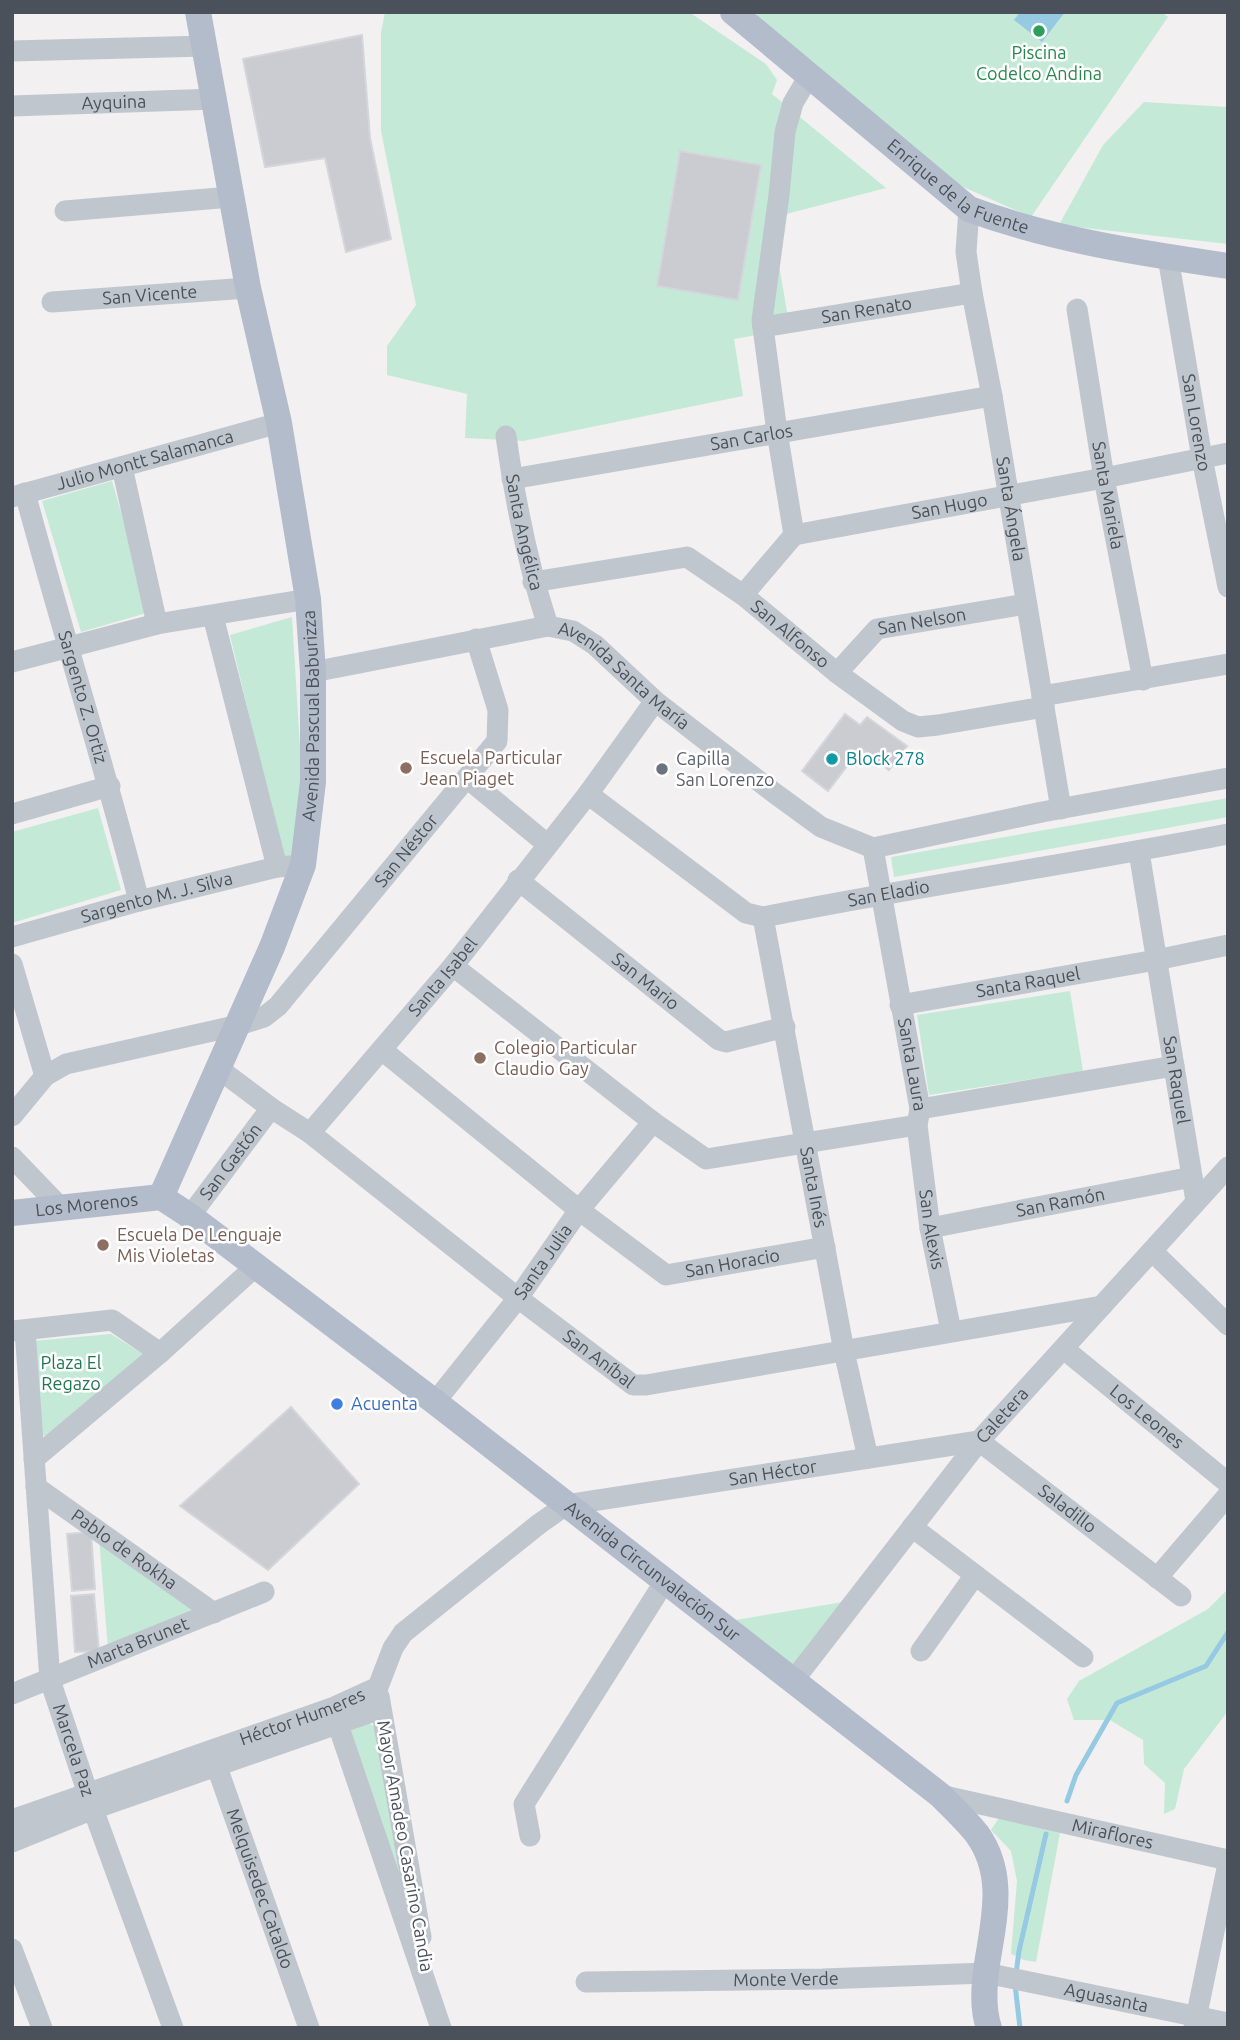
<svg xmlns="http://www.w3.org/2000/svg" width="1240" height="2040" font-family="Ubuntu,sans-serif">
  <rect width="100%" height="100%" fill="#f2f0f0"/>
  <!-- green -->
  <path fill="#c4ead7" d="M385 12H689L766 64 777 80 772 94 886 188 771 218 790 329 734 339 743 396 523 441 465 438 467 394 387 375V346L416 305 381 131V32Z
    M757 12H1162L1168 17 1031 217 952 182 758 21Z
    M1144 102 1228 107V244L1059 225 1103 145Z
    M112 481 150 612 81 632 42 501Z
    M292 617 302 779 297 858 284 863 230 635Z
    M1228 798V817L894 877 891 857Z
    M98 808 121 890 12 923V832Z
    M1070 991 1083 1071 929 1095 917 1015Z
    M111 1334 146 1356 53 1435 41 1436 33 1341Z
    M99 1538 201 1612 108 1649Z
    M1228 1589V1711L1184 1769 1175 1809 1164 1814 1165 1783 1144 1764 1143 1740 1110 1720H1074L1067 1699 1079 1681 1208 1609Z
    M849 1601 788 1673 724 1622Z
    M368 1723 378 1728 407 1899 348 1734 350 1728Z
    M999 1818 1060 1833 1036 1962 1024 1960 1011 1954 1017 1881 1011 1851 991 1830Z"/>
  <!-- water -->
  <path fill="#96c9e2" d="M1020 12H1065L1042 42 1014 20Z"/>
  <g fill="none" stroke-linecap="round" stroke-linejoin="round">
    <!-- stream -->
    <path stroke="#96c9e2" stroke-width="5" d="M1067 1801 1076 1775 1117 1703 1206 1666 1228 1632
      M1016 1974 1019 1951 1046 1834
      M1015 1984 1020 2028"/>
  </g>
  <!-- building -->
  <path fill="#cbccd2" stroke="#d5d6db" stroke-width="2" d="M362 35 370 138 391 239 346 252 325 158 265 167 243 59Z
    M680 151 761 165 738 300 657 286Z
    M845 714 860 725 867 717 907 746 889 770 860 749 828 791 802 771Z
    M291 1407 359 1484 268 1570 180 1506Z
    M91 1532 95 1589 72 1591 67 1534Z
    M94 1594 99 1651 75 1652 71 1596Z"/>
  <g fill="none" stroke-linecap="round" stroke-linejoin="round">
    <!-- minor -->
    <g stroke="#c0c6cd" stroke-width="21">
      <path d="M12 51 206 46"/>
      <path id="s1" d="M12 106 216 99"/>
      <path id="s2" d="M969 209 966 252 972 293 992 396 1061 809"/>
      <path d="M65 211 231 197"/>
      <path id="s3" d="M1168 257 1202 458 1228 587"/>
      <path id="s4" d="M52 302 248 288"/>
      <path id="s5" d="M1077 309 1104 478 1143 680"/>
      <path id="s6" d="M763 327 972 293"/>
      <path id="s7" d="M506 436C515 501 528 565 548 626"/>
      <path d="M122 467 157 624"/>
      <path id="s8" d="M512 479 992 396"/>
      <path id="s9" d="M25 493C62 630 104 764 139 901"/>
      <path id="s10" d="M12 497 279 423"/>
      <path d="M794 535 777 432 762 320 779 195 785 132 793 103 809 76"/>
      <path id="s11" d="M794 535 1104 478 1228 453"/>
      <path id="s12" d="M533 582 687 557 743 595 837 673 903 721 918 727 938 725 1044 707"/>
      <path d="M743 595 794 535"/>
      <path d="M213 616 277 867"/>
      <path d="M12 662 157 624 308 599"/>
      <path id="s13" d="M313 672 548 626 573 631 595 645 655 701 773 792 821 827 873 848 1042 812 1228 778"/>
      <path id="s14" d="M837 673 877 629 1026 604"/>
      <path d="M1042 696 1228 664"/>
      <path d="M467 778 547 844"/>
      <path id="s15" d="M588 794 746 913 763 917C918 886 1073 864 1228 834"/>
      <path d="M12 814 110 786"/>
      <path id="s16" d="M873 848 920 1109 917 1125 930 1228 951 1331"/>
      <path id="s17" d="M1139 852 1196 1201"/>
      <path id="s18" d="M518 880 719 1040 726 1042 785 1027"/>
      <path id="s19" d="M763 917 844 1351 868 1458"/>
      <path id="s20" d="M12 937 139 901 277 867 303 865"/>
      <path d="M12 964 45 1076"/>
      <path d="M453 966 653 1122 706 1159 917 1125"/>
      <path id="s21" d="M900 1005 1156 960 1228 945"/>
      <path id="s22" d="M382 1050 579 1210 666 1275 825 1247"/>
      <path id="s23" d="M219 1069 271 1108 310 1133 518 1298 633 1385H646L1102 1306"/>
      <path d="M920 1109 1174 1066"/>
      <path id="s24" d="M12 1116 45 1076 66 1064 239 1025 264 1017 278 1006 497 741 498 710 476 639"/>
      <path id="s25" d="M310 1133 453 966 588 794 655 701"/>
      <path d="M12 1157 62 1209"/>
      <path id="s26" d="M190 1216 271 1108"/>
      <path id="s27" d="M930 1228 1192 1177"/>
      <path d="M1152 1251 1228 1325"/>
      <path id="s28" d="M25 1330 50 1680 93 1809 173 2028"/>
      <path d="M13 1331 112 1320 160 1353"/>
      <path id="s29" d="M1064 1349 1228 1483"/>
      <path id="s30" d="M435 1402 518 1298 579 1210 653 1122"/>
      <path d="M34 1459 160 1353 256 1266"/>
      <path id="s31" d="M36 1487 214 1613"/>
      <path d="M912 1527 1083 1657"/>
      <path d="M1157 1578 1228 1495"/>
      <path d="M921 1651 975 1575"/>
      <path id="s32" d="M793 1681 979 1441 1228 1167"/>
      <path id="s33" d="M12 1694 264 1592"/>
      <path d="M379 1696 421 1937"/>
      <path d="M334 1713 441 2028"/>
      <path id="s34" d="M212 1753 309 2028"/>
      <path id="s35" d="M940 1795 1228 1860"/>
      <path id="s36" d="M12 1820 332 1708 378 1687 393 1648 403 1633 539 1524 566 1505 979 1441 1181 1596"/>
      <path d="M530 1836 524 1804 665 1581"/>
      <path d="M12 1842 93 1809 380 1709"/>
      <path d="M12 1949 42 2028"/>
      <path id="s37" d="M586 1982 823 1979 986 1973 1228 2023"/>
      <path d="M1194 2028 1228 1864"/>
    </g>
    <!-- major -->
    <g stroke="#b3bccb" stroke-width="26">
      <path id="s38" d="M733 12 969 209C1053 240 1140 253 1228 266"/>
      <path id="s39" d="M161 1197 190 1216 435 1402 940 1795C952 1807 966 1820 977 1834 1006 1874 994 1919 987 1964 984 1985 982 2008 989 2028"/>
      <path id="s40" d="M161 1197 272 947 303 865 313 782V672L308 599 279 423 248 288 198 12"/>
      <path id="s41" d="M12 1213 161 1197"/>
    </g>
  </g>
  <!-- markers -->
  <circle fill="#2e9e5b" stroke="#fff" stroke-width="2.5" cx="1039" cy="31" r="7"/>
  <circle fill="#0f9aa8" stroke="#fff" stroke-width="2.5" cx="832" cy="759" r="7"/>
  <g fill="#8d6e63" stroke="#fff" stroke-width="2.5">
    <circle cx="406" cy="768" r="7"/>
    <circle cx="480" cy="1058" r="7"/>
    <circle cx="103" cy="1245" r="7"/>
  </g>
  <circle fill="#6b7280" stroke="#fff" stroke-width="2.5" cx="662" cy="769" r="7"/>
  <circle fill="#3f7fe0" stroke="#fff" stroke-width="2.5" cx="337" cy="1404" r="7"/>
  <g text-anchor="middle" stroke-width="5" stroke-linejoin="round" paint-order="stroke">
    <!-- leisure labels -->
    <g font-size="18" fill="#27864d" stroke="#fff">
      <text x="1039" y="59">Piscina<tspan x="1039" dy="21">Codelco Andina</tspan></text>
    </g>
    <!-- street labels -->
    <g font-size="18" fill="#4a515b" stroke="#fff">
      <text dy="6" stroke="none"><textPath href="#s1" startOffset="102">Ayquina</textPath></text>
      <text dy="6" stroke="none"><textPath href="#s38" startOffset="287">Enrique de la Fuente</textPath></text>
      <text dy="6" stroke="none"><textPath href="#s4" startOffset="98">San Vicente</textPath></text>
      <text dy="6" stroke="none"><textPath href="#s6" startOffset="105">San Renato</textPath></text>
      <text dy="6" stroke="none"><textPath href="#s3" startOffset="168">San Lorenzo</textPath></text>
      <text dy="6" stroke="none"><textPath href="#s8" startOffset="243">San Carlos</textPath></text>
      <text dy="6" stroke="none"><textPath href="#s10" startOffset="138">Julio Montt Salamanca</textPath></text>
      <text dy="6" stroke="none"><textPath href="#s5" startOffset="189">Santa Mariela</textPath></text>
      <text dy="6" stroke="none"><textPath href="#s11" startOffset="158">San Hugo</textPath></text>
      <text dy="6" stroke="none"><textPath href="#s2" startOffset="304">Santa Ángela</textPath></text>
      <text dy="6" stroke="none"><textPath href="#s7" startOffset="98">Santa Angélica</textPath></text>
      <text dy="6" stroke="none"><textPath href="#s14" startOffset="105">San Nelson</textPath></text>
      <text dy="6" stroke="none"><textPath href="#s12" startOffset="285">San Alfonso</textPath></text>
      <text dy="6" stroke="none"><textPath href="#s13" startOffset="332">Avenida Santa María</textPath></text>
      <text dy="6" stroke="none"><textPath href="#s9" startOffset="212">Sargento Z. Ortiz</textPath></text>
      <text dy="6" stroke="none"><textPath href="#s40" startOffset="511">Avenida Pascual Baburizza</textPath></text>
      <text dy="6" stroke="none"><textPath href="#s24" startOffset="499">San Néstor</textPath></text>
      <text dy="6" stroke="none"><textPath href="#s15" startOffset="343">San Eladio</textPath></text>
      <text dy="6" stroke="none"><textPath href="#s20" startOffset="150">Sargento M. J. Silva</textPath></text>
      <text dy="6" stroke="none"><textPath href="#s25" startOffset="205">Santa Isabel</textPath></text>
      <text dy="6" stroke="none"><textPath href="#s18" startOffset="163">San Mario</textPath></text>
      <text dy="6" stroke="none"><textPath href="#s21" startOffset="130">Santa Raquel</textPath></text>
      <text dy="6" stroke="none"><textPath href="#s16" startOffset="220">Santa Laura</textPath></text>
      <text dy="6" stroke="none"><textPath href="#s17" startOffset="231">San Raquel</textPath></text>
      <text dy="6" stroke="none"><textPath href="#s26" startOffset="68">San Gastón</textPath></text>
      <text dy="6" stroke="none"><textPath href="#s19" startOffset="275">Santa Inés</textPath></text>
      <text dy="6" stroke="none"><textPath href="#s27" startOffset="133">San Ramón</textPath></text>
      <text dy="6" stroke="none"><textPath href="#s41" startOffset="75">Los Morenos</textPath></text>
      <text dy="6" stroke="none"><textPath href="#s16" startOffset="387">San Alexis</textPath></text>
      <text dy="6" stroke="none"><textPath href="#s30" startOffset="177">Santa Julia</textPath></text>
      <text dy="6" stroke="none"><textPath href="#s22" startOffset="430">San Horacio</textPath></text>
      <text dy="6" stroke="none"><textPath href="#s23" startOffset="478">San Aníbal</textPath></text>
      <text dy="6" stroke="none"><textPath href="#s29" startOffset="107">Los Leones</textPath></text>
      <text dy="6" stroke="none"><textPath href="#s32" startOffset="338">Caletera</textPath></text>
      <text dy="6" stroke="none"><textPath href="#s36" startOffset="866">San Héctor</textPath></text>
      <text dy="6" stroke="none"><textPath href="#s36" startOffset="1186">Saladillo</textPath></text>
      <text dy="6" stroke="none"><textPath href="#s31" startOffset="108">Pablo de Rokha</textPath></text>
      <text dy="6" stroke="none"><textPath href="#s39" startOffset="618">Avenida Circunvalación Sur</textPath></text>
      <text dy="6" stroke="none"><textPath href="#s33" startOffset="136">Marta Brunet</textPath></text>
      <text dy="6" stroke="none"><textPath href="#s36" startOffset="308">Héctor Humeres</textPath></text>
      <text dy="6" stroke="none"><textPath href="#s28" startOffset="425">Marcela Paz</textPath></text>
      <text dy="6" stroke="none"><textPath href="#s35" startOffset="177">Miraflores</textPath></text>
      <text transform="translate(405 1846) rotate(80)" y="6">Mayor Amadeo Casarino Candia</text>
      <text dy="6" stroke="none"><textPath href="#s34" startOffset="144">Melquisedec Cataldo</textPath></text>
      <text dy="6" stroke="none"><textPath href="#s37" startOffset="200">Monte Verde</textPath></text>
      <text dy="6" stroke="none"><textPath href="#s37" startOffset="523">Aguasanta</textPath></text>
    </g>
    <!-- education labels -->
    <g font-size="18" fill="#785e54" stroke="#fff" text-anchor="start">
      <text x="420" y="764">Escuela Particular<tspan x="420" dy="21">Jean Piaget</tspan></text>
      <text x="494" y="1054">Colegio Particular<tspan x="494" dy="21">Claudio Gay</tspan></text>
      <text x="117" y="1241">Escuela De Lenguaje<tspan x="117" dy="21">Mis Violetas</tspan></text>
    </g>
    <!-- worship labels -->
    <g font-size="18" fill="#5b616d" stroke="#fff" text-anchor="start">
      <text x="676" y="765">Capilla<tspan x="676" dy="21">San Lorenzo</tspan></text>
    </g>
    <!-- culture labels -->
    <g font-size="18" fill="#0d838f" stroke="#fff" text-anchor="start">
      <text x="846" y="765">Block 278</text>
    </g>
    <!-- park labels -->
    <g font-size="18" fill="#237555" stroke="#fff">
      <text x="71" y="1369">Plaza El<tspan x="71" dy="21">Regazo</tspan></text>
    </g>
    <!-- shop labels -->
    <g font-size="18" fill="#366cbe" stroke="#fff" text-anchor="start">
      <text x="351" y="1410">Acuenta</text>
    </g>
  </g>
  <!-- border -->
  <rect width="1240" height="2040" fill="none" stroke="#4a515b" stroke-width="28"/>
</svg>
